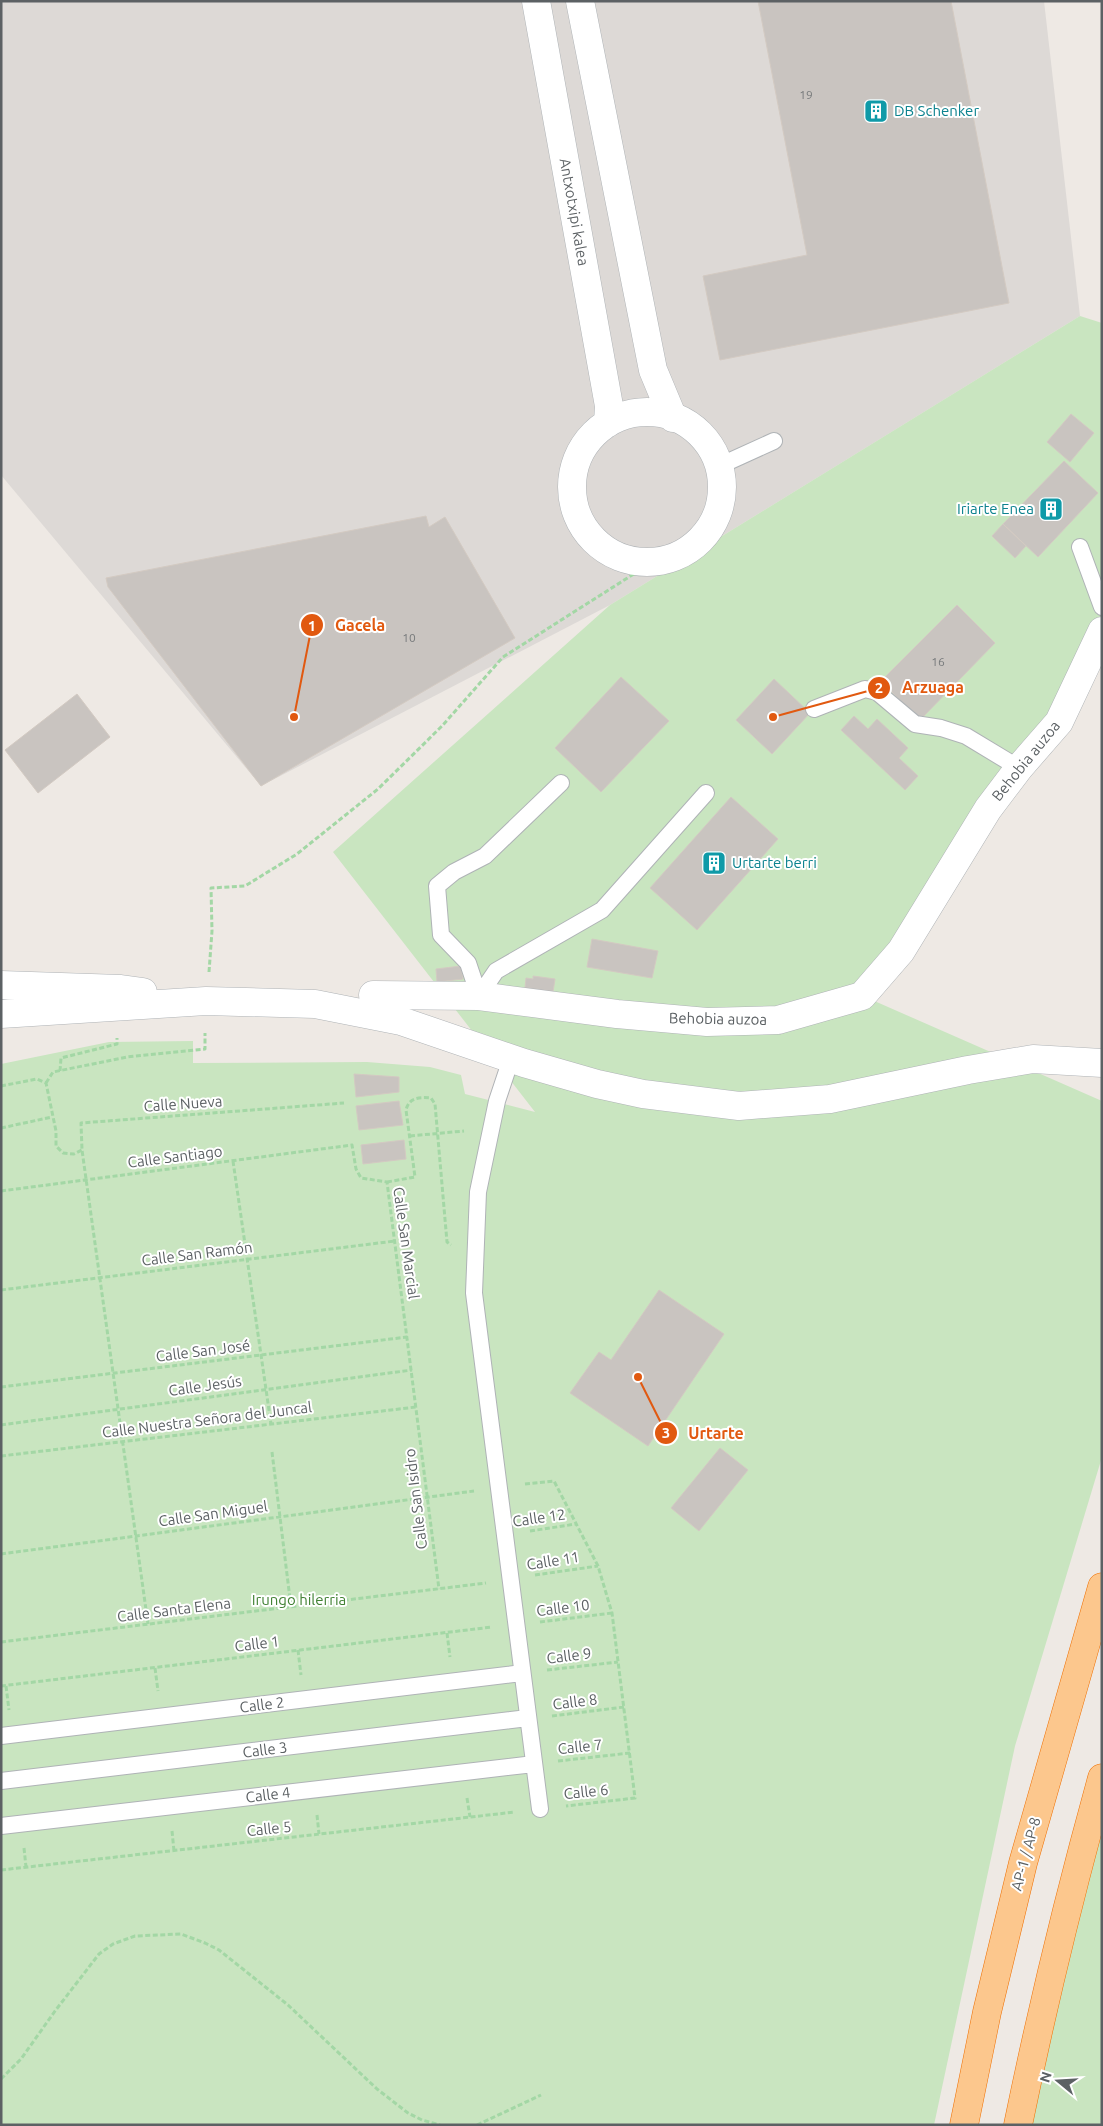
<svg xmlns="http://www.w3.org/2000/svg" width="1103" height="2126" font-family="Ubuntu,sans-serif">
  <rect width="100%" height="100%" fill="#eee9e4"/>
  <!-- industrial -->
  <path fill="#ddd9d6" d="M1 1H1044L1080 316 610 605 261 786 1 475Z"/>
  <!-- green -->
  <path fill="#c9e5c0" d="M1080 316 1102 323V631L1059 722 863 996 1102 1101V1457L1015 1746 934 2125H1V1064L109 1042 193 1041V1063L367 1062 430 1067 461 1075 465 1094 535 1112 333 852 610 605Z
    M1102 1818V2125H1025Z"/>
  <!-- building -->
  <path fill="#c9c4c0" stroke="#d3cac2" d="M758 1H951L1009 303 720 360 703 276 807 255Z
    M1071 414 1094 433 1070 462 1047 442Z
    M1064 461 1098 493 1038 557 1003 524Z
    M426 516 429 527 445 517 515 638 261 786 108 587 106 578Z
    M1003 524 1026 546 1015 558 992 536Z
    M957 605 995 643 920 720 881 681Z
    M621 677 669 721 601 792 555 748Z
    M774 679 810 713 772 754 736 720Z
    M77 694 110 737 38 793 5 750Z
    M854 716 868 729 877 719 908 748 899 758 918 776 905 790 841 730Z
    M731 797 778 839 697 930 650 888Z
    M592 939 658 951 652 978 587 967Z
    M461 966 463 979 437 982 436 969Z
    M533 976 555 979 553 992 525 988 526 978 533 979Z
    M354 1074 399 1077V1092L356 1097Z
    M399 1101 403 1125 359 1130 356 1106Z
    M404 1140 406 1159 363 1164 361 1145Z
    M659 1290 724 1334 648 1446 570 1393 599 1352 611 1360Z
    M720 1448 748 1470 699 1531 671 1508Z"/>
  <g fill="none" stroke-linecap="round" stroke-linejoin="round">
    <!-- service casing -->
    <g stroke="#afb3b6" stroke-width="18">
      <path id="service" d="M719 466 774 441
        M1080 547 1102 607
        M814 709 865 689 877 692 915 724 941 728 966 736 1019 768
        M479 996 496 971 602 910 706 793
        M479 996 468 963 441 935 437 886 454 872 485 856 561 783
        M511 1059 497 1101 478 1192 474 1293 540 1809
        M1 1736 522 1673
        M1 1781 528 1718
        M1 1826 534 1764"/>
    </g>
    <!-- minor casing -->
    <g stroke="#afb3b6" stroke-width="29">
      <path id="minor" d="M536 1 609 406 608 423
        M580 1 653 370 673 418
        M572 487a75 75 0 1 1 150 0a75 75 0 1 1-150 0Z
        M373 995 479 996 617 1014 707 1022 778 1020 862 996 901 951 988 809 1019 768 1059 722 1102 631"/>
    </g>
    <!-- tertiary casing -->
    <g stroke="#afb3b6" stroke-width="29">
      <path id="tertiary" d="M1 985 121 989 143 992
        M1 1014 206 1001 315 1004 401 1021 524 1063 597 1084 643 1094 739 1106 830 1099 968 1070 1033 1059 1102 1063"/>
    </g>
    <!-- motorway casing -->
    <g stroke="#ef7003" stroke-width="29">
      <path id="motorway" d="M964 2125 987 2012 1023 1863 1102 1587
        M1018 2125C1042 2008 1070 1893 1102 1778"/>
    </g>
    <!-- path -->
    <path stroke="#a3d7a5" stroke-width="3" stroke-dasharray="5 2.5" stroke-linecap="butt" d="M209 972 212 931 211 888 245 886 297 854 378 789 442 726 503 657 651 563
      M60 1071 61 1058 117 1044V1038
      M46 1083 53 1072 127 1057 205 1049V1033
      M1 1086 37 1079 46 1083 56 1131V1146L63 1153 74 1154 82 1150
      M1 1128 52 1117
      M410 1136 464 1131
      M233 1161 271 1424
      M387 1182 415 1177 406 1110C409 1097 420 1097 431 1098L435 1104 447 1242 451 1245
      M1 1191 352 1145 356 1169 361 1178 387 1182 439 1589
      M1 1290 395 1241
      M1 1387 407 1337
      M1 1425 412 1370
      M272 1452 291 1607
      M1 1456 416 1407
      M525 1484 554 1481 598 1566 612 1613 635 1798 566 1806
      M530 1531 576 1524
      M1 1554 474 1491
      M535 1575 598 1566
      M540 1622 612 1613
      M148 1624 82 1150 81 1123 344 1103
      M447 1633 450 1657
      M1 1642 486 1583
      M298 1650 301 1675
      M155 1668 158 1691
      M547 1670 618 1662
      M1 1686 492 1627
      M6 1686 9 1710
      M552 1716 624 1707
      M558 1761 630 1753
      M467 1798 470 1817
      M317 1815 319 1834
      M172 1831 174 1851
      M24 1848 26 1867
      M1 1870 515 1812
      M1 2079 21 2059 55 2011 99 1954 113 1944 135 1936 181 1934 205 1943 219 1950 288 2005 377 2089 408 2113 422 2120 440 2125
      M477 2125 541 2095"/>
    <!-- service -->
    <use href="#service" stroke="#fff" stroke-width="16"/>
    <!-- minor -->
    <use href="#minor" stroke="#fff" stroke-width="28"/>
    <!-- tertiary -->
    <use href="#tertiary" stroke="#fff" stroke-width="28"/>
    <!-- motorway -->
    <use href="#motorway" stroke="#fcc78d" stroke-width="28"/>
  </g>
  <!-- icons -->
  <defs>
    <g id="building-square" transform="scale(1.25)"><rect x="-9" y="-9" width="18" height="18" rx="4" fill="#0f9aa8" stroke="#fff"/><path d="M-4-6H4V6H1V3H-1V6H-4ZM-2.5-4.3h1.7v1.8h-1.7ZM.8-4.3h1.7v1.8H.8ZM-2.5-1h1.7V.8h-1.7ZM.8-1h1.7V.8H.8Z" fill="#fff"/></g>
  </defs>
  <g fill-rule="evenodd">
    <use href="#building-square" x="876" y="111"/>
    <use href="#building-square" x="1051" y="509"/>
    <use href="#building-square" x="714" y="863"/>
  </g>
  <g text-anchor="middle" stroke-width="4" stroke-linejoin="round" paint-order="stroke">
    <!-- number labels -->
    <g font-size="12" fill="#777a7b">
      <text x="806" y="99">19</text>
      <text x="409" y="642">10</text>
      <text x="938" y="666">16</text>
    </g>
    <!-- culture labels -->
    <g font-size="15" fill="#0d838f" stroke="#fff" text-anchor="start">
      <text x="894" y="116">DB Schenker</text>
      <text x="1034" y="514" text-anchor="end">Iriarte Enea</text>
      <text x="732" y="868">Urtarte berri</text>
    </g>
    <!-- street labels -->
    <g font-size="15" fill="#5c6164" stroke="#fff">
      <text transform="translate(574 212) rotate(80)" y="5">Antxotxipi kalea</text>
      <text transform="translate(1026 761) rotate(-51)" y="5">Behobia auzoa</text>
      <text transform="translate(718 1019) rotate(1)" y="5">Behobia auzoa</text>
      <text transform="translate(183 1104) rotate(-4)" y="5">Calle Nueva</text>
      <text transform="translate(175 1157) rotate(-7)" y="5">Calle Santiago</text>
      <text transform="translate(406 1243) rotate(82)" y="5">Calle San Marcial</text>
      <text transform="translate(197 1254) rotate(-7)" y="5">Calle San Ramón</text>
      <text transform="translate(203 1351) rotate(-7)" y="5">Calle San José</text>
      <text transform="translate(205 1386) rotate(-8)" y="5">Calle Jesús</text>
      <text transform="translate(207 1420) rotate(-7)" y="5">Calle Nuestra Señora del Juncal</text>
      <text transform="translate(416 1499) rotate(-97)" y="5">Calle San Isidro</text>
      <text transform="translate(213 1514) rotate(-8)" y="5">Calle San Miguel</text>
      <text transform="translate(539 1518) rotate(-8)" y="5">Calle 12</text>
      <text transform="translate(553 1561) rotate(-9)" y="5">Calle 11</text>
      <text transform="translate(563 1608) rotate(-7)" y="5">Calle 10</text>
      <text transform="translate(174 1610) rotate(-7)" y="5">Calle Santa Elena</text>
      <text transform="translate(257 1644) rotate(-7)" y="5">Calle 1</text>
      <text transform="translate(569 1656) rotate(-7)" y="5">Calle 9</text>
      <text transform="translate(575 1702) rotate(-7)" y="5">Calle 8</text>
      <text transform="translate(262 1705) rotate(-7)" y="5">Calle 2</text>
      <text transform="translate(580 1747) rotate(-6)" y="5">Calle 7</text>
      <text transform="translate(265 1750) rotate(-7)" y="5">Calle 3</text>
      <text transform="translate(586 1792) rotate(-6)" y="5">Calle 6</text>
      <text transform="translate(268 1795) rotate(-7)" y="5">Calle 4</text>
      <text transform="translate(269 1829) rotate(-6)" y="5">Calle 5</text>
      <text transform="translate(1026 1854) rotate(-75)" y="5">AP-1 / AP-8</text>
    </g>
    <!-- park labels -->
    <g font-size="15" fill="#428235" stroke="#fff">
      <text x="299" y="1605">Irungo hilerria</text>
    </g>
  </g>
  <!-- callouts -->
  <path fill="none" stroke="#e15910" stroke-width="2" d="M294 717L312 625M773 717L879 688M638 1377L666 1433"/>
  <g fill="#e15910" stroke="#fff" stroke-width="2">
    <circle cx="294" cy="717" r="5"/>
    <circle cx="773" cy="717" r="5"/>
    <circle cx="638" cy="1377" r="5"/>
    <circle cx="312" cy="625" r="12"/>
    <circle cx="879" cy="688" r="12"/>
    <circle cx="666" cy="1433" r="12"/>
  </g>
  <g font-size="15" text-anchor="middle" font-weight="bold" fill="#fff">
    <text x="312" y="631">1</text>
    <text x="879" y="693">2</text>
    <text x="666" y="1438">3</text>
  </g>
  <g font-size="16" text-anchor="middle" font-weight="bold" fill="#e15910" stroke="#fff" stroke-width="4" stroke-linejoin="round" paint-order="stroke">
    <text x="360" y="631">Gacela</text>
    <text x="933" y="693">Arzuaga</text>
    <text x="716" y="1439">Urtarte</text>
  </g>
  <!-- border -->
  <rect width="1103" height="2126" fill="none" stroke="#5c6164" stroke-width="5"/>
  <!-- north arrow -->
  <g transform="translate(1058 2081) rotate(288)" stroke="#ffffff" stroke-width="4" paint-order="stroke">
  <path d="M0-4L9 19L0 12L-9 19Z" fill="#5c6164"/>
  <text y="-8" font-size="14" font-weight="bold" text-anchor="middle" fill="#5c6164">N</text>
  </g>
</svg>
